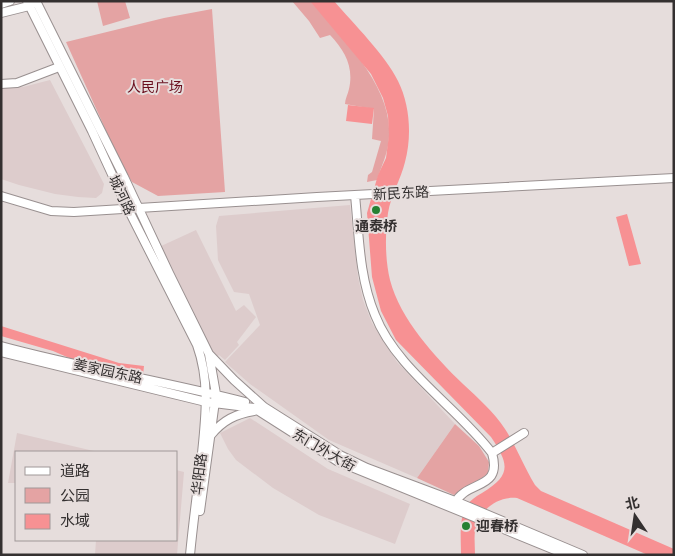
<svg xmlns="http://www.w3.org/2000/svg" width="675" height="556" font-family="Inter,'Noto Sans SC',sans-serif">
  <rect width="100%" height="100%" fill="#e6dddc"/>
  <!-- built -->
  <path fill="#dcc" d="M50 80 104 184 102 193 96 198 78 197 55 194 19 185 1 179V87L9 88 23 87Z
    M350 205 358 277 363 300 372 323 397 362 455 424 417 478 329 440 250 384 225 362 260 325 249 294 234 292 218 260 216 226 219 216Z
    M196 230 236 311 244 305 256 317 237 342 239 345 225 360 219 355 217 357 209 349 159 247Z
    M250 418 328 469 410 504 395 544 319 515 273 488 236 460 228 449 220 433Z
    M17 433 98 452H16V483H8Z
    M176 470 184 472 177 555H95L96 540H176Z"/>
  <!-- green -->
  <path fill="#e4a3a3" d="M97 1H125L130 18 103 26Z
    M292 1H311C341 37 393 86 389 137 388 154 382 164 377 180L367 182 368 175 372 172 381 141 372 139 374 109 345 104C345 99 348 94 349 89 354 67 345 51 330 35L320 38 309 21Z
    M212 9 225 192 158 196 132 182 122 166 66 42 164 18Z
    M455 424 479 446 489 462 488 474 454 495 417 478Z"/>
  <!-- water -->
  <path fill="#f79193" d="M310 1H334C353 23 386 56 398 81 410 105 412 136 405 162 401 179 391 195 388 213 385 235 385 259 390 280 400 319 435 357 463 384 478 398 494 412 505 429 516 446 524 467 535 485L541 491 674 549V555H648L517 498C496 496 479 511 475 531 474 538 475 547 475 555H461C461 540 459 522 465 508 469 501 475 497 482 493 512 475 509 464 491 437L396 340 381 311 372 277 367 213 378 175 386 158 389 135 388 116 383 98 371 74Z
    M348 105 374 108 372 124 346 121Z
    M627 214 641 264 629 266 616 217Z
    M1 326 119 363 144 366 143 375 74 360 53 351 1 336Z"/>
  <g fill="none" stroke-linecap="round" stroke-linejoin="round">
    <!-- secondary casing -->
    <g stroke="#999090" stroke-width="10">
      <path id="secondary" d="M27 1 92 131 128 209 197 345C211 384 205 422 201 463 197 493 193 524 190 555
        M36 1 124 177 169 273 209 354 234 380 264 407 340 455 367 468 455 501 583 555
        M1 4 10 1
        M1 13 29 6 33 4
        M1 84 17 83 59 67
        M355 195C359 235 359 277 375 315 396 369 457 407 492 453
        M1 196 51 211 74 212 317 197 674 178
        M1 346C82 368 164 381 245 402
        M1 352 206 402 254 408 337 461 567 555
        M211 435C223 420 236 414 254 411
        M454 504C467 479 503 491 492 453L524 433
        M200 511 216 394 209 354"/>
    </g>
    <!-- secondary -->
    <use href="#secondary" stroke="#fff" stroke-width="8"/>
  </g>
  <!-- markers -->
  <g fill="#258132" stroke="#e6dddc" stroke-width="2">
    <circle cx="376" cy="210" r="5"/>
    <circle cx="466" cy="526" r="5"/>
  </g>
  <g text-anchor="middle" stroke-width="4" stroke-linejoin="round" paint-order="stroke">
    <!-- park labels -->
    <g font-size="14" fill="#690d1c" stroke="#e6dddc">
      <text x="155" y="92">人民广场</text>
    </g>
    <!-- street labels -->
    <g font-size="14" fill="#343030" stroke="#e6dddc">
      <text transform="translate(401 193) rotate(-3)" y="5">新民东路</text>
      <text transform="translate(122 195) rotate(65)" y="5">城河路</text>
      <text transform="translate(108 371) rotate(12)" y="5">姜家园东路</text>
      <text transform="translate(324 450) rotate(30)" y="5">东门外大街</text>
      <text transform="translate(199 474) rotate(-83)" y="5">华阳路</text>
    </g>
    <!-- poi labels -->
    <g font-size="14" font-weight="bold" fill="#343030" stroke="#e6dddc">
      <text x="376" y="231">通泰桥</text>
      <text x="476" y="531" text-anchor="start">迎春桥</text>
    </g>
  </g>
  <!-- border -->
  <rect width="675" height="556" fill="none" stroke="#343030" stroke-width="5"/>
  <!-- legend -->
  <rect x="15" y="451" width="162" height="90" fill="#e6dddc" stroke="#9f9897"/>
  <rect x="25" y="467" width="25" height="8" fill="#ffffff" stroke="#9f9897"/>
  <text x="60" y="476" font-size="15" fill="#343030">道路</text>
  <rect x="25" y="488" width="25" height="15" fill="#e4a3a3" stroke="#9f9897"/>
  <text x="60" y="501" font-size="15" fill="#343030">公园</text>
  <rect x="25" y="514" width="25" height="15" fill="#f79193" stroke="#9f9897"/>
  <text x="60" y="526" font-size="15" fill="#343030">水域</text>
  <!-- north arrow -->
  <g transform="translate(635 516) rotate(347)" stroke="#e6dddc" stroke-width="4" paint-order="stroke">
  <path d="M0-4L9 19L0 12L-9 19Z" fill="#343030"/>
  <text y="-8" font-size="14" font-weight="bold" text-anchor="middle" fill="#343030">北</text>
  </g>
</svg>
